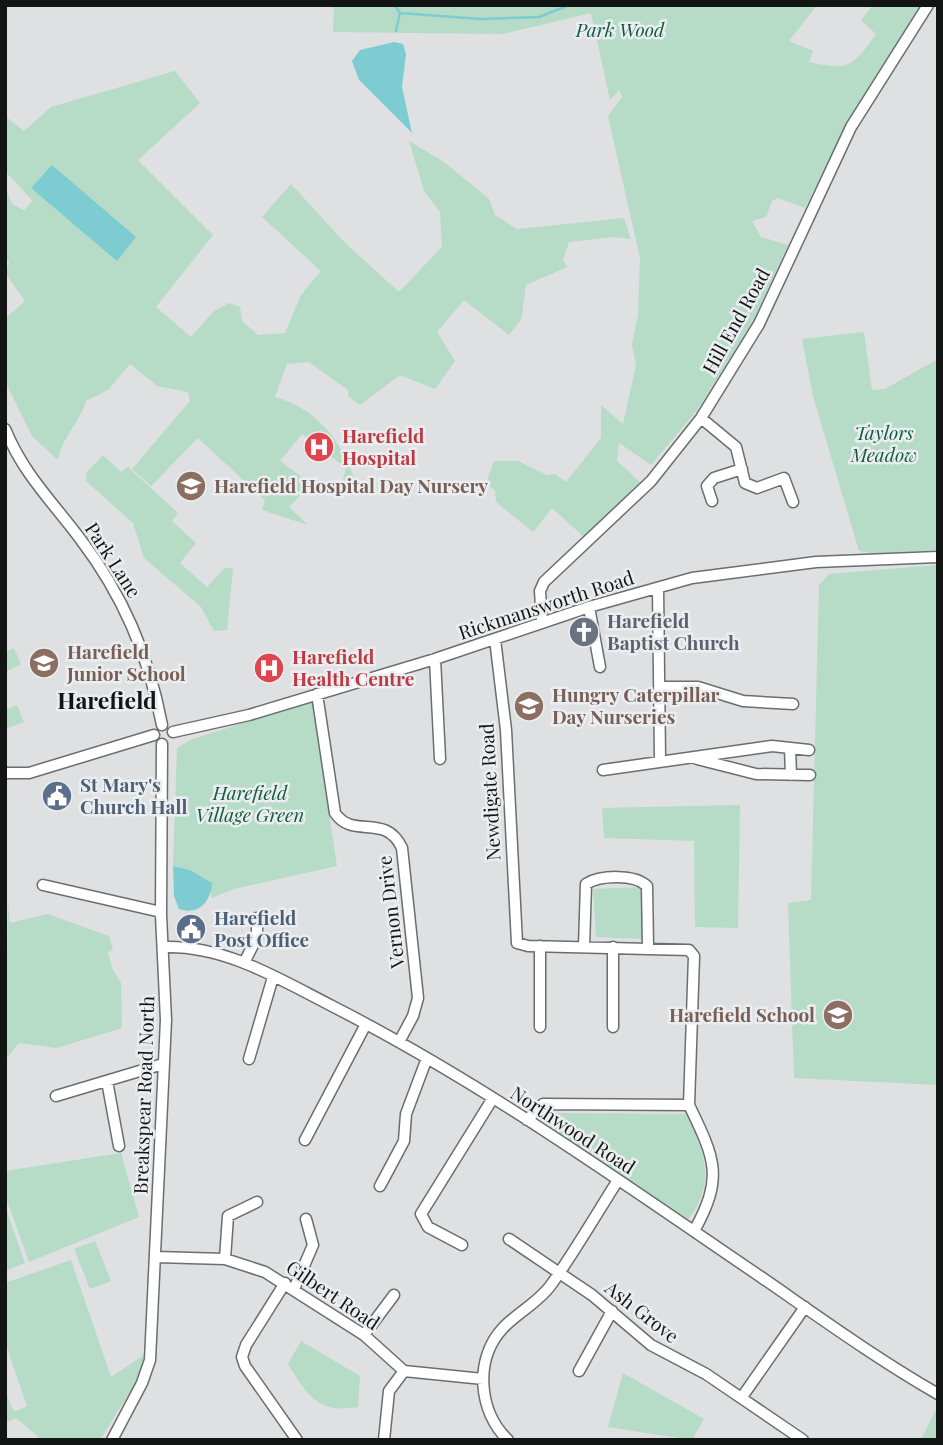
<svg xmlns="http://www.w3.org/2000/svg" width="943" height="1445" font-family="'Playfair Display',serif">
  <rect width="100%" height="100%" fill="#dee0e2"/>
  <!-- green -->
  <path fill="#b6dbc6" d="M334 5H817L789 41 813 51 809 62C848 71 853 67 876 34L861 20 873 5H935L860 120 842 134 805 208 778 198 772 201 766 217 752 221 761 237 788 245 754 320 698 409 651 465 619 443 617 461 640 482 584 537 552 508 533 532 496 502 495 491 486 483 494 461H518L547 475 555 474 566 482 601 438V405L623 424 636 365 632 345 638 315 640 258 608 116 622 97 619 90 610 100 591 13 503 34 333 32Z
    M175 71 200 103 138 160 213 235 156 307 191 337 214 311 229 303 240 307 242 321 258 335 285 333 301 295 321 271 262 217 291 184 346 244 399 292 442 247 440 212 424 191 409 141 444 162 489 199 495 215 517 229 624 218 631 239 615 237 569 242 563 260 567 267 526 285 521 320 509 335 464 300 437 332 455 361 435 389 400 375 360 405 348 396V390L309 362 287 364 275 397C319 409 345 445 357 488L353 493 343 480 346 468 302 434 280 461 311 484 289 507 308 525 262 510 265 500 198 438 151 486 132 469 190 401 188 392 157 386 130 364 108 390 86 401C79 424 62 437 58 460L32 436 5 381V319L25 301 5 273 9 262 5 256V188L13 205 24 210 33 201 5 171V116L24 131 51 107Z
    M864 332 872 390 885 389 938 359V550L877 554 859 551 813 396 802 339Z
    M103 455 121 472 128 467 178 513 172 521 196 543 180 563 207 587 225 568H233L227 630 214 631 201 607 144 558 133 523 86 481 87 472Z
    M938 565V1085L794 1078 788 903 811 900 819 585 829 574Z
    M14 648 21 664 5 672V652Z
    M312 701 337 866 234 889 211 898V883L190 870 173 866 177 748 190 740Z
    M17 705 24 722 5 729V710Z
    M740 805 738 928 695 927 694 841 604 838 602 808Z
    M642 887 644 939 596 937 593 889Z
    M8 903 10 923 48 914 109 936 113 950 108 952 112 968 121 983 122 1028 57 1048 19 1043 5 1060Z
    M547 1113 686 1114C706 1156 717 1184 685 1224L539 1125Z
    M121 1153 139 1217 29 1262 5 1195V1171Z
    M5 1206 25 1263 5 1271Z
    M95 1241 111 1281 90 1289 74 1249Z
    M71 1260 111 1377 144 1355 141 1374 100 1440H42L16 1418 5 1423V1391L14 1412 27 1406 5 1342V1283Z
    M301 1341 360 1376 358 1407C318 1414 307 1395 288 1364Z
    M623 1373 704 1419 692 1440 608 1427Z
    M938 1405V1440H921Z"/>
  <!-- water -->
  <path fill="#7dccd2" d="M394 42 403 44 406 54 402 87 412 133 359 80 352 61 360 50Z
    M52 165 136 237 117 261 31 188Z
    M173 866 190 870 212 883C211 901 199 916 179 909L174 896Z"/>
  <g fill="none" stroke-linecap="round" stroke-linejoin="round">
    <!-- stream -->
    <path stroke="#7dccd2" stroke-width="2.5" d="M395 5 400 13 396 31
      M400 13 481 19 539 17 569 5"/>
    <!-- minor casing -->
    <g stroke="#6b6d6f" stroke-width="13">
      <path id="minor" d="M701 418 736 447 745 483 757 488 784 478 793 502
        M5 429C24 475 52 501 81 540 123 595 149 656 162 725
        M712 501 707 486 714 478 742 469
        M658 589 660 760
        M589 607 600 667
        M542 622 540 591 544 582 651 481 701 418 759 324 851 127 928 5
        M495 639 506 730 517 943 528 946 689 950 694 956 689 1105
        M435 659 440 759
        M661 687H698L743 701 793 704
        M317 694 335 813C353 840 385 812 402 848L418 998 413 1016 399 1042
        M173 732 249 715 435 659 589 607 692 578 816 562 938 557
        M790 748 791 775
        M697 759 756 774 810 775
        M603 770 772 746 809 750
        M5 773H29L154 735
        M43 885 161 912
        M540 946V1027
        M164 947C225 945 279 979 332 1006 483 1083 621 1182 761 1277 819 1317 877 1359 938 1394
        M584 947 586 884C600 875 635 874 647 886L648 947
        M613 947V1027
        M244 963 257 937V918
        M249 1059 273 977
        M107 1081 119 1146
        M56 1096 163 1064
        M527 1120 543 1104 689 1105C715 1159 724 1177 694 1231
        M305 1140 366 1024
        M380 1186 404 1141 406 1114 427 1058
        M509 1239 592 1295 651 1345 706 1374 803 1440
        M462 1245 428 1227 421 1214 493 1098
        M156 1257 225 1259 265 1272 364 1335 404 1371 483 1379
        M225 1259 228 1216 257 1202
        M285 1283 246 1345 242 1357 245 1366 297 1440
        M294 1289 313 1245 306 1219
        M364 1335 394 1295
        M579 1371 612 1311
        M742 1397 805 1307
        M112 1440 142 1383 150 1360 166 1020 161 915 162 744
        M384 1440 389 1391 404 1371
        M508 1440C478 1411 474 1359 503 1328 518 1312 538 1303 551 1285 575 1251 596 1215 618 1180"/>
    </g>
    <!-- minor -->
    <use href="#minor" stroke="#fff" stroke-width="10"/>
  </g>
  <!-- icons -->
  <defs>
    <g id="hospital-disc" transform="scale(1.575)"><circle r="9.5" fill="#e0444e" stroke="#ebeef0"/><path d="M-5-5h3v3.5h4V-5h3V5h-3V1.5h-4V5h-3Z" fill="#fff"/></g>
    <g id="school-disc" transform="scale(1.575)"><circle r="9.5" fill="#8d6e63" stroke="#ebeef0"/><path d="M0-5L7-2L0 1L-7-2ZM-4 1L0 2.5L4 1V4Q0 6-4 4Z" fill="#fff"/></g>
    <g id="church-disc" transform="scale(1.575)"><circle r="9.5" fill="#6b7280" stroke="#ebeef0"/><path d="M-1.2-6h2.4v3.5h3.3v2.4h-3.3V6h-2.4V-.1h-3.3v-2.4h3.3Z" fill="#fff"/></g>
    <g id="civic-disc" transform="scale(1.575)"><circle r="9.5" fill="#5c6f8a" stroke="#ebeef0"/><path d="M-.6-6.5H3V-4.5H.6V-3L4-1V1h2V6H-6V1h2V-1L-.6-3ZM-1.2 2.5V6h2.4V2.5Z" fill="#fff"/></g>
  </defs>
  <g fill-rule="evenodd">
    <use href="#hospital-disc" x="319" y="447"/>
    <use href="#school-disc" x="191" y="486"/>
    <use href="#church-disc" x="584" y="632"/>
    <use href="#school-disc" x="44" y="663"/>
    <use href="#hospital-disc" x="269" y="668"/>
    <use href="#school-disc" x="529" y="706"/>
    <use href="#civic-disc" x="57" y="796"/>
    <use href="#civic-disc" x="191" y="929"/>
    <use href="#school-disc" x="838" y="1015"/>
  </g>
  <g text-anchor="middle" stroke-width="5" stroke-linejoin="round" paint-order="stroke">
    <!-- park labels -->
    <g font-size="19" font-style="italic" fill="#125c3e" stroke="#ebeef0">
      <text x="620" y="37">Park Wood</text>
      <text x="884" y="440">Taylors<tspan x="884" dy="22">Meadow</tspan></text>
      <text x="250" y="800">Harefield<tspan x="250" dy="22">Village Green</tspan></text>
    </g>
    <!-- street labels -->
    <g font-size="19" fill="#131414" stroke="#ebeef0">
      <text transform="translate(736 321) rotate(-61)" y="7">Hill End Road</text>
      <text transform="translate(113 560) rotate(57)" y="7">Park Lane</text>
      <text transform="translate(546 605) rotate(-18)" y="7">Rickmansworth Road</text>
      <text transform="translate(490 792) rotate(-93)" y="7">Newdigate Road</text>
      <text transform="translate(391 912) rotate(-97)" y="7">Vernon Drive</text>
      <text transform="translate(144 1095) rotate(-88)" y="7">Breakspear Road North</text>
      <text transform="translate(573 1130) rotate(33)" y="7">Northwood Road</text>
      <text transform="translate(333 1295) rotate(34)" y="7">Gilbert Road</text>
      <text transform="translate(642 1312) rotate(38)" y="7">Ash Grove</text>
    </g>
    <!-- health labels -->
    <g font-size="19" font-weight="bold" fill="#be3a42" stroke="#ebeef0" text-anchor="start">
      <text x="342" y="443">Harefield<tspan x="342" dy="22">Hospital</tspan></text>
      <text x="292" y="664">Harefield<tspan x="292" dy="22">Health Centre</tspan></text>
    </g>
    <!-- education labels -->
    <g font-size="19" font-weight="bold" fill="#785e54" stroke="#ebeef0" text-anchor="start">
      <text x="214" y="493">Harefield Hospital Day Nursery</text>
      <text x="67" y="659">Harefield<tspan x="67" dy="22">Junior School</tspan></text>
      <text x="552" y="702">Hungry Caterpillar<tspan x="552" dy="22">Day Nurseries</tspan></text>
      <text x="815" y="1022" text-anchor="end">Harefield School</text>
    </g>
    <!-- worship labels -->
    <g font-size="19" font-weight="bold" fill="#5b616d" stroke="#ebeef0" text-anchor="start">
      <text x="607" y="628">Harefield<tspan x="607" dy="22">Baptist Church</tspan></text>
    </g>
    <!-- service labels -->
    <g font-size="19" font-weight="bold" fill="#4e5e75" stroke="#ebeef0" text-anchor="start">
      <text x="80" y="792">St Mary's<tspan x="80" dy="22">Church Hall</tspan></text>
      <text x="214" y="925">Harefield<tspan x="214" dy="22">Post Office</tspan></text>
    </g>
    <!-- quarter labels -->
    <g font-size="23" font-weight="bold" fill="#131414" stroke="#ebeef0">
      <text x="107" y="709">Harefield</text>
    </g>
  </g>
  <!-- border -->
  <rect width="943" height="1445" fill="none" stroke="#131414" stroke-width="14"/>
</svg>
